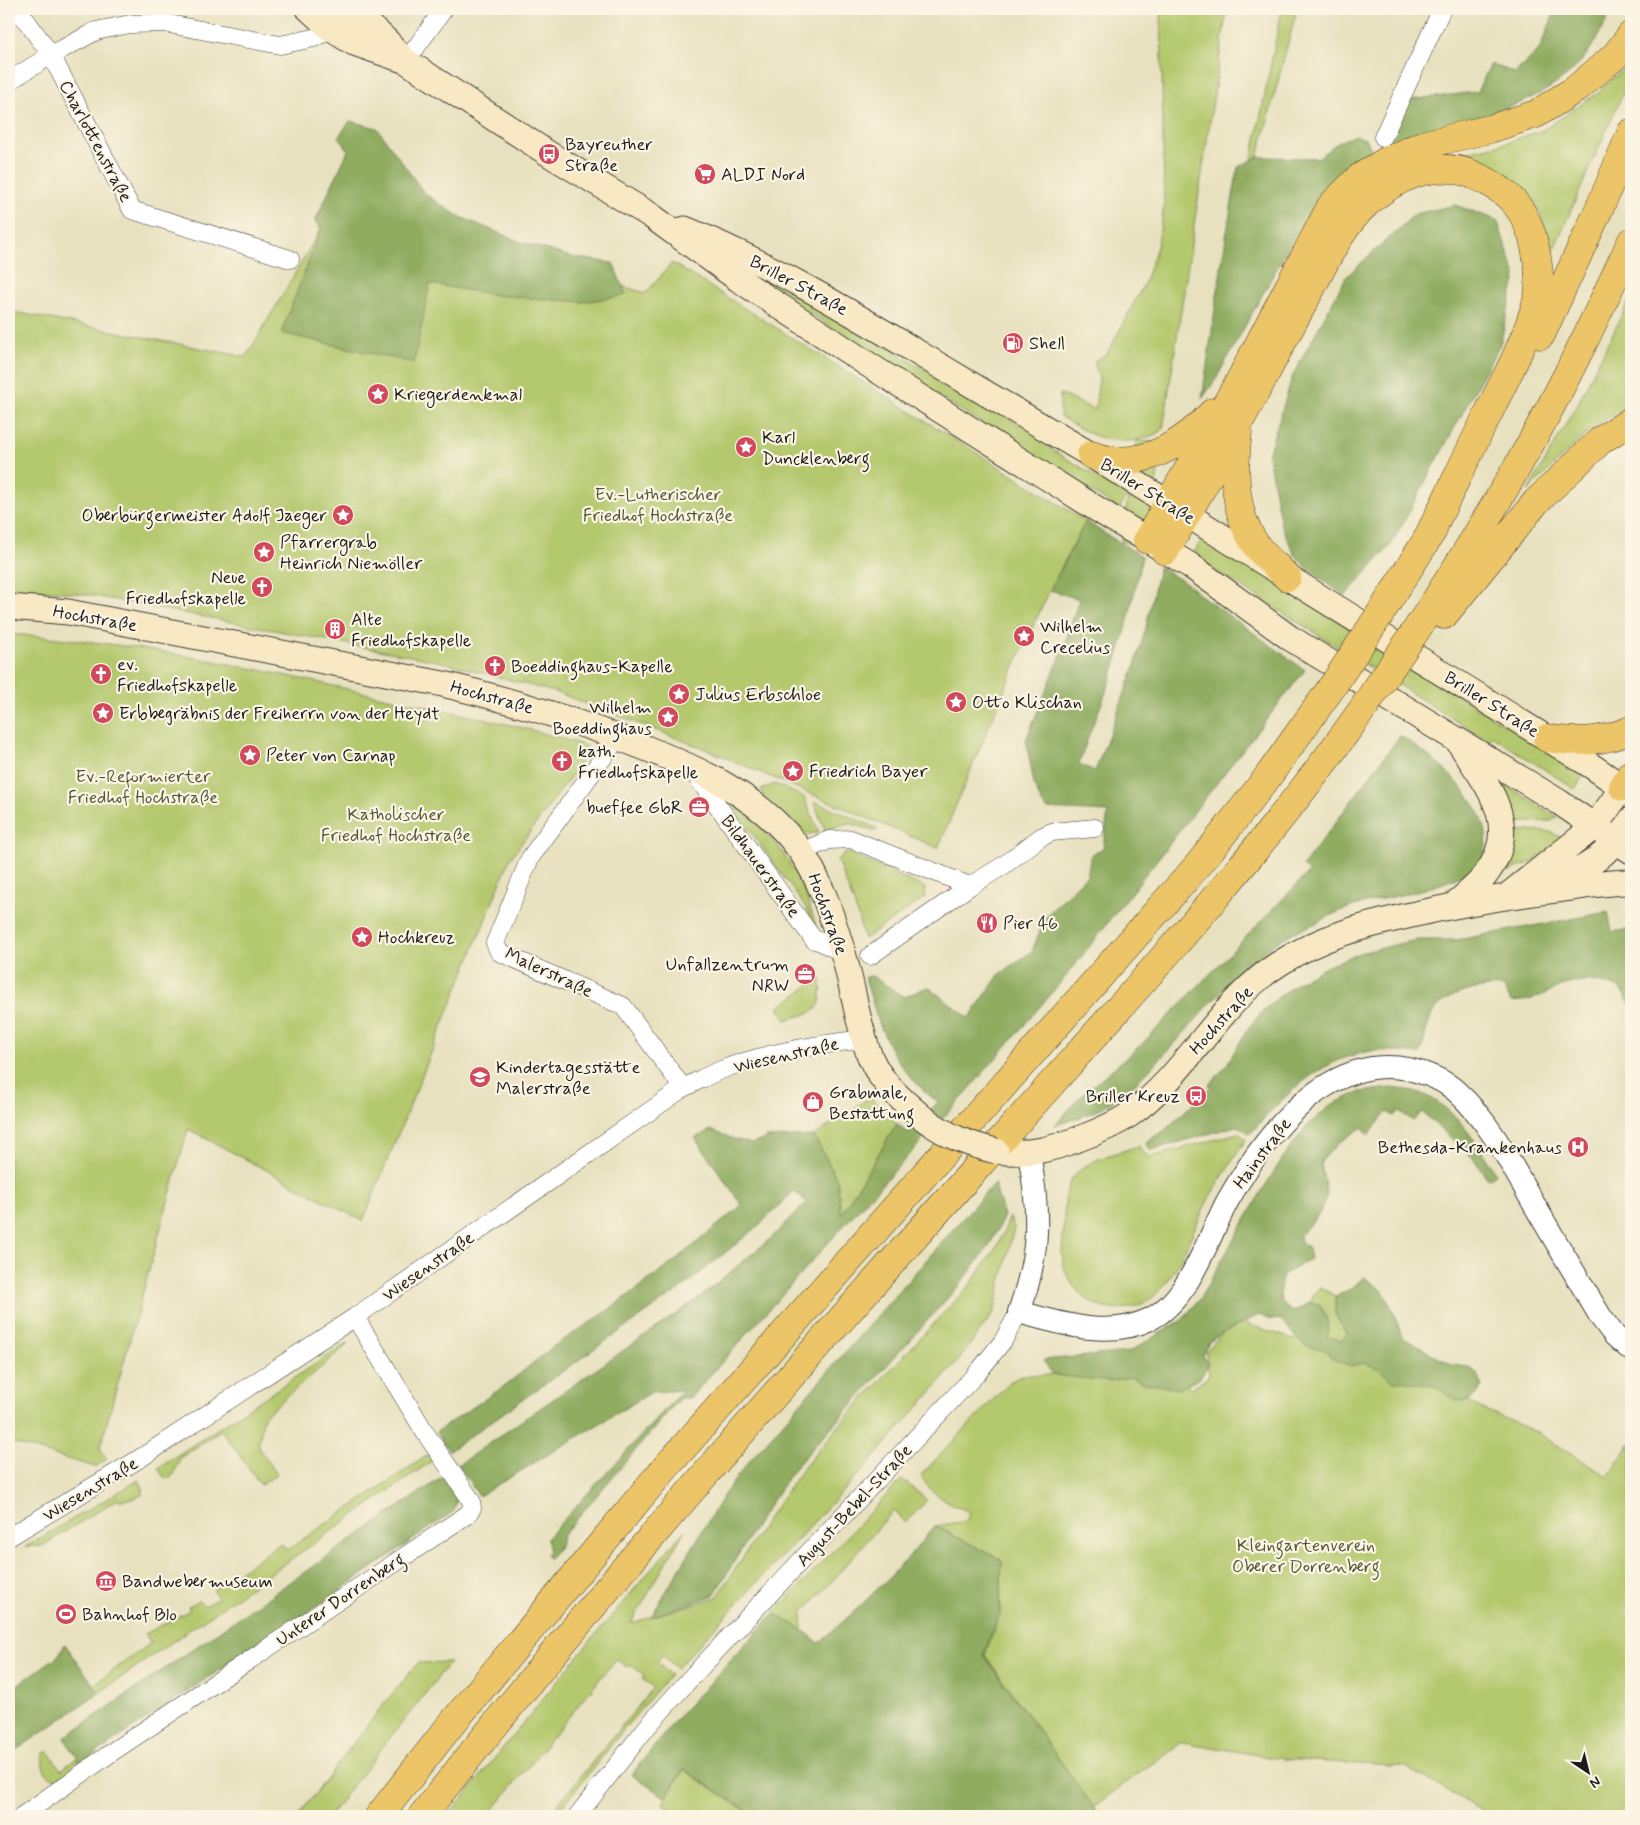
<svg xmlns="http://www.w3.org/2000/svg" width="1640" height="1825" font-family="Mynerve,sans-serif">
  <rect width="100%" height="100%" fill="#fcf5e5"/>
  <filter id="ink" filterUnits="userSpaceOnUse"><feTurbulence type="fractalNoise" baseFrequency=".02" numOctaves="2"/><feDisplacementMap in="SourceGraphic" scale="10" xChannelSelector="R" yChannelSelector="G"/><feConvolveMatrix kernelMatrix="1 2 1 2 8 2 1 2 1" color-interpolation-filters="sRGB"/></filter>
  <filter id="wash" filterUnits="userSpaceOnUse"><feTurbulence type="fractalNoise" baseFrequency=".0096" numOctaves="4" result="noise"/><feDisplacementMap in="SourceGraphic" scale="20" xChannelSelector="R" yChannelSelector="G"/><feGaussianBlur stdDeviation="1.12" result="paint"/><feColorMatrix in="noise" values="0 0 0 0 0 0 0 0 0 0 0 0 0 0 0 0 0 1.4 0 .05"/><feComposite in="paint" operator="in"/></filter>
  <g filter="url(#wash)">
    <rect width="100%" height="100%" fill="#e8e1bf"/>
    <!-- green -->
    <path fill="#b4c86d" stroke="#687244" d="M1161 9H1227L1163 429 1155 435 1137 440 1162 444 1147 546 1121 542 1137 440C1108 445 1083 432 1060 416V394L1095 410 1099 378 1094 361 1107 354 1144 284 1157 247 1164 207Z
      M1282 9H1297L1258 157 1252 159Z
      M1631 62V75L1553 251 1540 212 1515 182 1475 158 1453 155 1502 144 1543 130 1596 94Z
      M321 229H418L646 293 672 263 1086 521C1028 625 985 738 938 848L708 750 558 693 442 662 84 594 9 587V311L246 357Z
      M734 259 1052 443 1049 448 1127 495 1119 509 860 347 732 260Z
      M1631 297V407C1592 421 1558 462 1528 491L1580 399Z
      M1203 537 1584 774 1575 789 1492 736 1488 741 1192 556Z
      M9 634C137 642 263 670 388 698 455 713 522 725 586 746L580 764 510 859 363 1221 188 1129 100 1448 107 1459 95 1467 9 1442Z
      M775 784 804 797 819 833 805 834 798 832 764 799 761 790Z
      M1507 786 1557 817 1551 821 1510 823 1501 792 1502 787Z
      M723 797C778 835 798 866 817 929H814L806 908 741 818 723 803Z
      M816 802 877 828 876 831 848 823 825 830 814 803Z
      M1530 831 1551 832 1564 839 1530 863 1506 872 1501 868 1510 833Z
      M850 853 925 888 926 897 864 939 855 906 837 860 843 854Z
      M821 977C823 1014 818 1010 786 1020L778 1008Z
      M870 1097 897 1124 841 1215 837 1179 814 1136Z
      M1238 1133 1246 1139C1234 1160 1219 1180 1208 1200 1191 1233 1180 1273 1152 1298 1143 1305 1131 1308 1120 1309 1095 1312 1071 1291 1064 1267 1060 1253 1064 1234 1064 1218 1065 1204 1064 1187 1075 1175 1090 1158 1117 1153 1139 1146L1145 1154 1151 1157Z
      M1010 1217 1014 1228 994 1312 959 1360 872 1460 677 1668 662 1655 657 1662 670 1675 624 1729 555 1816H548L653 1688 642 1679 644 1675 630 1664 627 1667 616 1659 488 1816H448L580 1653 685 1530 631 1623 717 1597 769 1517 800 1472 849 1414 970 1285 998 1245Z
      M1319 1287 1336 1296 1335 1314 1347 1335 1340 1340 1327 1337C1331 1325 1326 1315 1320 1305L1309 1303Z
      M1241 1322 1437 1385 1476 1406 1536 1432 1608 1476 1631 1443V1816H1495L1484 1812 1405 1767 1283 1759 1280 1757 1275 1758 1182 1742 1093 1807 985 1655 1000 1615 1002 1560 935 1526 966 1521 970 1512C951 1504 929 1494 921 1475L1010 1382 1022 1375 1173 1373 1192 1388 1209 1376 1206 1351 1232 1323Z
      M347 1343V1345L264 1416 258 1447 277 1474 261 1485 221 1430 180 1458 174 1474 168 1479 163 1476 158 1468Z
      M428 1455 432 1461 99 1693 93 1685 151 1643 145 1634 190 1610 188 1607 199 1600 205 1606 218 1598 213 1590 281 1543 287 1550Z
      M902 1479 927 1500 906 1523 893 1511 833 1580 802 1613 803 1630 774 1613Z
      M139 1480 143 1488V1494C134 1500 126 1500 116 1500L42 1546 25 1547Z
      M450 1662 349 1790 330 1816H298L379 1710 418 1663Z
      M48 1751 61 1770 78 1757 81 1763 58 1779C45 1777 41 1767 43 1754Z
      M684 1770 754 1816H680L662 1804Z"/>
    <!-- forest -->
    <path fill="#8fac60" stroke="#56643e" d="M1556 9H1613C1601 30 1590 55 1571 72 1531 108 1471 118 1421 132 1407 135 1394 141 1381 146L1408 100 1477 92 1491 64 1515 73 1539 50Z
      M350 121 377 128 425 194 458 216 521 242 571 257 613 263 626 295 583 302 503 296 430 284 414 363 281 333 321 229 315 221 348 151 339 136Z
      M1356 135 1367 140 1372 152 1336 180 1312 209 1294 237 1216 379 1202 399 1223 255 1238 167 1258 157 1318 158 1338 142Z
      M1455 205 1497 220 1516 276 1500 344 1391 545 1345 596 1310 571 1295 555 1281 525 1268 455 1293 375 1346 277 1415 214Z
      M1086 521 1102 532 1142 556C1134 593 1127 630 1115 666 1105 699 1089 731 1079 764L1095 771 1133 672 1146 627 1159 567 1188 584 1196 592 1305 670 1067 975 960 1100 846 1223 690 1398H680L563 1535 560 1545 549 1559 546 1556C550 1550 550 1544 546 1539L683 1390 652 1392 479 1496 458 1465 695 1301 770 1239 807 1202 794 1191 757 1227 683 1287 449 1451 436 1432 506 1385 554 1346 603 1314 676 1260 742 1205 695 1138 711 1130 731 1138 752 1144 767 1138 814 1136 837 1179 841 1214 897 1124 909 1133 938 1102C932 1097 925 1093 920 1087 887 1055 877 1020 865 977L872 976 904 997 928 987 969 1018 999 975 1032 951 1046 916 1087 875 1091 855 1103 848 1108 812 1047 809 1041 802 1034 784 1026 740 1063 650 1079 599 1050 590Z
      M1400 736C1433 756 1500 810 1484 855 1473 886 1381 897 1351 907 1339 911 1327 917 1316 923 1305 928 1293 932 1282 939 1274 944 1266 951 1259 957 1206 999 1170 1058 1117 1098 1099 1112 1076 1119 1055 1125L1083 1094 1141 1045 1309 872 1303 866Z
      M1608 912 1612 932 1631 929V1006L1619 987 1586 980 1564 985 1531 1000 1511 1002 1504 987C1483 985 1443 993 1432 1014 1427 1025 1425 1037 1422 1049L1419 1054C1401 1052 1382 1049 1365 1052 1316 1062 1282 1098 1250 1134L1241 1127 1236 1126 1152 1150 1147 1147 1146 1142 1165 1130 1211 1087 1209 1085 1226 1066 1249 1027 1261 1013 1280 996 1300 981 1328 966 1359 953 1416 940H1457Z
      M1391 1088C1400 1089 1412 1090 1421 1093 1457 1109 1476 1142 1496 1174L1488 1179 1473 1158 1422 1112 1413 1121 1399 1111 1394 1116 1387 1112 1368 1135 1363 1127 1338 1143 1320 1163 1327 1194 1320 1213 1300 1235 1301 1243 1309 1248 1310 1259 1283 1275C1279 1291 1276 1302 1293 1312L1309 1303 1320 1304 1329 1329 1327 1337 1341 1340 1347 1335 1335 1314 1337 1296 1352 1288 1364 1277 1383 1291 1394 1313 1402 1337 1452 1365 1468 1367 1478 1374 1482 1386C1468 1415 1450 1396 1431 1384 1415 1387 1411 1377 1394 1382L1379 1369 1365 1363 1350 1366 1331 1358 1323 1349C1300 1349 1295 1335 1282 1320L1268 1319 1259 1315 1224 1332 1209 1342 1203 1355 1208 1365 1199 1379 1178 1389 1144 1383 1132 1377 1110 1381 1053 1375 1043 1360 1129 1352 1182 1320 1199 1300 1263 1189 1284 1156 1306 1127 1331 1105 1359 1092Z
      M994 1183 1004 1216 990 1245 962 1282 793 1470 761 1517 714 1595 651 1617 723 1496 746 1465Z
      M444 1476 458 1497 454 1511 300 1618 255 1646 81 1763 64 1738Z
      M935 1526 1002 1560 999 1613 984 1655 1100 1816H755L684 1769 665 1797 631 1775 679 1716 774 1613 803 1630 819 1643C850 1616 880 1588 908 1558 918 1548 924 1536 935 1526Z
      M65 1644 99 1693 9 1755V1691L58 1656Z"/>
  </g>
  <g filter="url(#ink)">
    <g fill="none" stroke-linecap="round" stroke-linejoin="round">
      <!-- minor casing -->
      <g stroke="#3b3a34" stroke-width="19">
        <path id="minor" d="M18 9 51 55 132 210 290 259
          M406 61 444 9
          M9 81 51 55 96 31 130 24 164 23 280 45 314 38 331 29
          M1383 137 1442 9
          M618 737 530 858 495 943 499 952 623 1006 683 1088
          M692 770 814 940 819 941 843 953
          M801 852 829 840 851 839 970 886
          M870 956 970 886 1004 865 1041 837 1052 832 1095 828
          M9 1537 139 1459 355 1317 683 1088C696 1082 708 1075 721 1070 767 1052 816 1045 864 1039
          M22 1816 115 1750 468 1514 472 1508 471 1500 426 1434 355 1317
          M577 1816 647 1727 687 1682 979 1371 1003 1341 1019 1312"/>
      </g>
      <!-- tertiary casing -->
      <g stroke="#3b3a34" stroke-width="24">
        <path id="tertiary" d="M1029 1153C1040 1215 1040 1252 1019 1312 1059 1323 1107 1339 1148 1320 1189 1302 1208 1237 1228 1200 1264 1137 1325 1053 1408 1069 1426 1073 1443 1079 1457 1092 1489 1121 1510 1162 1531 1199 1554 1239 1578 1279 1602 1319L1615 1336 1631 1350"/>
      </g>
      <!-- secondary casing -->
      <g stroke="#3b3a34" stroke-width="27">
        <path id="secondary" d="M309 9 331 29 354 43 406 61 549 154 650 215 738 279 872 367 1108 516 1191 566 1290 638 1559 802 1631 851
          M331 29C338 26 345 20 353 20 369 19 390 45 401 56
          M685 229C769 263 847 310 925 357 980 390 1036 423 1091 455L1593 767 1631 793
          M9 607 68 612 443 684C506 699 569 718 630 742 693 766 762 795 802 853 821 881 831 914 841 946 848 969 853 993 858 1016 862 1030 865 1046 871 1059 882 1084 903 1101 923 1118
          M1550 883C1590 868 1608 855 1631 820
          M1507 896 1595 826 1623 787
          M1454 905C1465 895 1479 885 1487 873 1522 824 1487 786 1460 744
          M996 1151C1029 1155 1050 1150 1081 1138 1097 1132 1114 1125 1129 1115 1188 1074 1219 1001 1280 963 1322 936 1363 926 1411 915 1459 904 1507 896 1556 890 1581 887 1606 882 1631 882"/>
      </g>
      <!-- motorway casing -->
      <g stroke="#3b3a34" stroke-width="29">
        <path id="motorway" d="M1541 335 1600 207 1631 133
          M1238 432C1233 472 1233 516 1259 549 1267 559 1278 567 1287 577
          M1091 455C1098 457 1104 459 1110 460 1150 465 1188 440 1213 412
          M1147 540 1239 382 1331 206 1359 178 1386 161 1422 145 1490 129 1536 114 1576 89 1615 56 1631 35
          M1165 551C1205 484 1243 417 1279 348 1291 326 1303 304 1315 281 1329 253 1344 225 1367 203 1395 178 1434 159 1471 174 1513 191 1530 214 1537 258 1539 272 1541 287 1537 300 1526 342 1505 379 1486 418 1465 460 1445 503 1424 545
          M1380 614 1433 530
          M1444 615 1536 502 1601 440 1631 421
          M1413 635C1453 574 1492 512 1528 448 1566 381 1599 311 1631 242
          M1547 738C1578 743 1602 742 1631 730
          M1623 787 1631 774
          M379 1816 449 1727 652 1483 1199 864 1264 782 1332 687
          M422 1816C598 1592 787 1379 978 1166 1109 1018 1250 869 1364 707"/>
      </g>
      <!-- minor -->
      <use href="#minor" stroke="#fff" stroke-width="18"/>
      <!-- tertiary -->
      <use href="#tertiary" stroke="#fff" stroke-width="22"/>
      <!-- secondary -->
      <use href="#secondary" stroke="#f8e8c3" stroke-width="25"/>
      <!-- motorway -->
      <use href="#motorway" stroke="#edc569" stroke-width="28"/>
      <!-- secondary-bridge casing -->
      <g stroke="#3b3a34" stroke-width="27" stroke-linecap="butt">
        <path id="secondary-bridge" d="M923 1118C947 1136 967 1144 996 1151"/>
      </g>
      <!-- motorway-bridge casing -->
      <g stroke="#3b3a34" stroke-width="29" stroke-linecap="butt">
        <path id="motorway-bridge" d="M1332 687 1380 614
          M1364 707 1413 635"/>
      </g>
      <!-- secondary-bridge -->
      <use href="#secondary-bridge" stroke="#f8e8c3" stroke-width="25"/>
      <!-- motorway-bridge -->
      <use href="#motorway-bridge" stroke="#edc569" stroke-width="28"/>
    </g>
  </g>
  <!-- icons -->
  <defs>
    <g id="bus-disc" transform="scale(1.125)"><circle r="9.5" fill="#d1495b" stroke="#fcf5e5"/><path d="M-5-6H5V4H4V6H2V4H-2V6H-4V4H-5ZM-3.5-4V0h7V-4ZM-3.5 1.2v1.5H-2V1.2ZM2 1.2v1.5H3.5V1.2Z" fill="#fff"/></g>
    <g id="supermarket-disc" transform="scale(1.125)"><circle r="9.5" fill="#d1495b" stroke="#fcf5e5"/><path d="M-6-5.5h2.5l.6 2H6L4.5 2H-2.5L-4.4-4H-6ZM-1.5 3.2a1.3 1.3 0 1 0 .1 0ZM3 3.2a1.3 1.3 0 1 0 .1 0Z" fill="#fff"/></g>
    <g id="fuel-disc" transform="scale(1.125)"><circle r="9.5" fill="#d1495b" stroke="#fcf5e5"/><path d="M-5.5-6h7V0h2V4h1.3V-2.5L3-4.5l.8-.8L6-3V5H2.5V1h-1V6h-7ZM-4.2-4.7v3.2H.2V-4.7Z" fill="#fff"/></g>
    <g id="sight-disc" transform="scale(1.125)"><circle r="9.5" fill="#d1495b" stroke="#fcf5e5"/><path d="M0-6L1.8-2.2L6-1.7L2.9 1.2L3.7 5.4L0 3.3L-3.7 5.4L-2.9 1.2L-6-1.7L-1.8-2.2Z" fill="#fff"/></g>
    <g id="church-disc" transform="scale(1.125)"><circle r="9.5" fill="#d1495b" stroke="#fcf5e5"/><path d="M-1.2-6h2.4v3.5h3.3v2.4h-3.3V6h-2.4V-.1h-3.3v-2.4h3.3Z" fill="#fff"/></g>
    <g id="building-disc" transform="scale(1.125)"><circle r="9.5" fill="#d1495b" stroke="#fcf5e5"/><path d="M-4-6H4V6H1V3H-1V6H-4ZM-2.5-4.3h1.7v1.8h-1.7ZM.8-4.3h1.7v1.8H.8ZM-2.5-1h1.7V.8h-1.7ZM.8-1h1.7V.8H.8Z" fill="#fff"/></g>
    <g id="office-disc" transform="scale(1.125)"><circle r="9.5" fill="#d1495b" stroke="#fcf5e5"/><path d="M-6-3h4V-5.5h4V-3h4V5H-6ZM-1-4.5V-3h2v-1.5ZM-6 0V1H6V0Z" fill="#fff"/></g>
    <g id="restaurant-disc" transform="scale(1.125)"><circle r="9.5" fill="#d1495b" stroke="#fcf5e5"/><path d="M-5-6h1v4h1v-4h1v4h1v-4h1v5L-1.5 .5V6h-2V.5L-5-1ZM5-6V6H3V1.5H1.5Q1.5-4 5-6Z" fill="#fff"/></g>
    <g id="school-disc" transform="scale(1.125)"><circle r="9.5" fill="#d1495b" stroke="#fcf5e5"/><path d="M0-5L7-2L0 1L-7-2ZM-4 1L0 2.5L4 1V4Q0 6-4 4Z" fill="#fff"/></g>
    <g id="shop-disc" transform="scale(1.125)"><circle r="9.5" fill="#d1495b" stroke="#fcf5e5"/><path d="M-5-2.5h2.3a2.7 3.5 0 0 1 5.4 0H5L5.5 6h-11ZM-1.5-2.5h3a1.5 2.3 0 0 0-3 0Z" fill="#fff"/></g>
    <g id="hospital-disc" transform="scale(1.125)"><circle r="9.5" fill="#d1495b" stroke="#fcf5e5"/><path d="M-5-5h3v3.5h4V-5h3V5h-3V1.5h-4V5h-3Z" fill="#fff"/></g>
    <g id="museum-disc" transform="scale(1.125)"><circle r="9.5" fill="#d1495b" stroke="#fcf5e5"/><path d="M0-6L6-3V-2H-6V-3ZM-5-1h2V3h-2ZM-1-1h2V3h-2ZM3-1h2V3H3ZM-6 4H6V6H-6Z" fill="#fff"/></g>
    <g id="stadium-disc" transform="scale(1.125)"><circle r="9.5" fill="#d1495b" stroke="#fcf5e5"/><path d="M0-5a6.5 5 0 1 0 0 10a6.5 5 0 1 0 0-10ZM-3.5-1.8h7v3.6h-7Z" fill="#fff"/></g>
  </defs>
  <g fill-rule="evenodd">
    <use href="#bus-disc" x="549" y="154"/>
    <use href="#supermarket-disc" x="705" y="174"/>
    <use href="#fuel-disc" x="1013" y="343"/>
    <use href="#sight-disc" x="378" y="394"/>
    <use href="#sight-disc" x="746" y="447"/>
    <use href="#sight-disc" x="343" y="515"/>
    <use href="#sight-disc" x="264" y="552"/>
    <use href="#church-disc" x="262" y="587"/>
    <use href="#building-disc" x="335" y="629"/>
    <use href="#sight-disc" x="1024" y="636"/>
    <use href="#church-disc" x="495" y="666"/>
    <use href="#church-disc" x="101" y="674"/>
    <use href="#sight-disc" x="679" y="694"/>
    <use href="#sight-disc" x="956" y="702"/>
    <use href="#sight-disc" x="103" y="713"/>
    <use href="#sight-disc" x="668" y="717"/>
    <use href="#sight-disc" x="250" y="755"/>
    <use href="#church-disc" x="562" y="761"/>
    <use href="#sight-disc" x="793" y="771"/>
    <use href="#office-disc" x="699" y="807"/>
    <use href="#restaurant-disc" x="987" y="923"/>
    <use href="#sight-disc" x="362" y="937"/>
    <use href="#office-disc" x="805" y="974"/>
    <use href="#school-disc" x="480" y="1077"/>
    <use href="#bus-disc" x="1196" y="1096"/>
    <use href="#shop-disc" x="813" y="1102"/>
    <use href="#hospital-disc" x="1578" y="1147"/>
    <use href="#museum-disc" x="106" y="1581"/>
    <use href="#stadium-disc" x="66" y="1614"/>
  </g>
  <g text-anchor="middle" stroke-width="4.5" stroke-linejoin="round" paint-order="stroke">
    <!-- street labels -->
    <g font-size="18" fill="#1c1c1c" stroke="#fcf5e5">
      <text transform="translate(96 141) rotate(62)" y="6">Charlottenstraße</text>
      <text transform="translate(799 285) rotate(28)" y="6">Briller Straße</text>
      <text transform="translate(1148 491) rotate(32)" y="6">Briller Straße</text>
      <text transform="translate(95 618) rotate(10)" y="6">Hochstraße</text>
      <text transform="translate(492 697) rotate(15)" y="6">Hochstraße</text>
      <text transform="translate(1492 704) rotate(32)" y="6">Briller Straße</text>
      <text transform="translate(761 866) rotate(54)" y="6">Bildhauerstraße</text>
      <text transform="translate(828 914) rotate(70)" y="6">Hochstraße</text>
      <text transform="translate(549 972) rotate(25)" y="6">Malerstraße</text>
      <text transform="translate(1221 1020) rotate(-48)" y="6">Hochstraße</text>
      <text transform="translate(786 1055) rotate(-13)" y="6">Wiesenstraße</text>
      <text transform="translate(1262 1153) rotate(-53)" y="6">Hainstraße</text>
      <text transform="translate(428 1266) rotate(-35)" y="6">Wiesenstraße</text>
      <text transform="translate(90 1489) rotate(-31)" y="6">Wiesenstraße</text>
      <text transform="translate(854 1505) rotate(-47)" y="6">August-Bebel-Straße</text>
      <text transform="translate(340 1599) rotate(-34)" y="6">Unterer Dorrenberg</text>
    </g>
    <!-- poi labels -->
    <g font-size="18" fill="#1c1c1c" stroke="#fcf5e5" text-anchor="start">
      <text x="565" y="150">Bayreuther<tspan x="565" dy="21">Straße</tspan></text>
      <text x="721" y="180">ALDI Nord</text>
      <text x="1029" y="349">Shell</text>
      <text x="394" y="400">Kriegerdenkmal</text>
      <text x="762" y="443">Karl<tspan x="762" dy="21">Duncklenberg</tspan></text>
      <text x="327" y="521" text-anchor="end">Oberbürgermeister Adolf Jaeger</text>
      <text x="280" y="548">Pfarrergrab<tspan x="280" dy="21">Heinrich Niemöller</tspan></text>
      <text x="246" y="583" text-anchor="end">Neue<tspan x="246" dy="21">Friedhofskapelle</tspan></text>
      <text x="351" y="625">Alte<tspan x="351" dy="21">Friedhofskapelle</tspan></text>
      <text x="1040" y="632">Wilhelm<tspan x="1040" dy="21">Crecelius</tspan></text>
      <text x="117" y="670">ev.<tspan x="117" dy="21">Friedhofskapelle</tspan></text>
      <text x="511" y="672">Boeddinghaus-Kapelle</text>
      <text x="695" y="700">Julius Erbschloe</text>
      <text x="972" y="708">Otto Klischan</text>
      <text x="652" y="713" text-anchor="end">Wilhelm<tspan x="652" dy="21">Boeddinghaus</tspan></text>
      <text x="119" y="719">Erbbegräbnis der Freiherrn von der Heydt</text>
      <text x="578" y="757">kath.<tspan x="578" dy="21">Friedhofskapelle</tspan></text>
      <text x="266" y="761">Peter von Carnap</text>
      <text x="809" y="777">Friedrich Bayer</text>
      <text x="683" y="813" text-anchor="end">bueffee GbR</text>
      <text x="1003" y="929">Pier 46</text>
      <text x="378" y="943">Hochkreuz</text>
      <text x="789" y="970" text-anchor="end">Unfallzentrum<tspan x="789" dy="21">NRW</tspan></text>
      <text x="496" y="1073">Kindertagesstätte<tspan x="496" dy="21">Malerstraße</tspan></text>
      <text x="829" y="1098">Grabmale,<tspan x="829" dy="21">Bestattung</tspan></text>
      <text x="1180" y="1102" text-anchor="end">Briller Kreuz</text>
      <text x="1562" y="1153" text-anchor="end">Bethesda-Krankenhaus</text>
      <text x="122" y="1587">Bandwebermuseum</text>
      <text x="82" y="1620">Bahnhof Blo</text>
    </g>
    <!-- park labels -->
    <g font-size="18" fill="#515838" stroke="#fcf5e5">
      <text x="658" y="500">Ev.-Lutherischer<tspan x="658" dy="21">Friedhof Hochstraße</tspan></text>
      <text x="143" y="782">Ev.-Reformierter<tspan x="143" dy="21">Friedhof Hochstraße</tspan></text>
      <text x="396" y="820">Katholischer<tspan x="396" dy="21">Friedhof Hochstraße</tspan></text>
      <text x="1306" y="1551">Kleingartenverein<tspan x="1306" dy="21">Oberer Dorrenberg</tspan></text>
    </g>
  </g>
  <!-- margin -->
  <rect width="1640" height="1825" fill="none" stroke="#fcf5e5" stroke-width="30"/>
  <!-- north arrow -->
  <g transform="translate(1588 1772) rotate(145)" stroke="#fcf5e5" stroke-width="4" paint-order="stroke">
  <path d="M0-4L9 19L0 12L-9 19Z" fill="#1c1c1c"/>
  <text y="-8" font-size="14" font-weight="bold" text-anchor="middle" fill="#1c1c1c">N</text>
  </g>
</svg>
